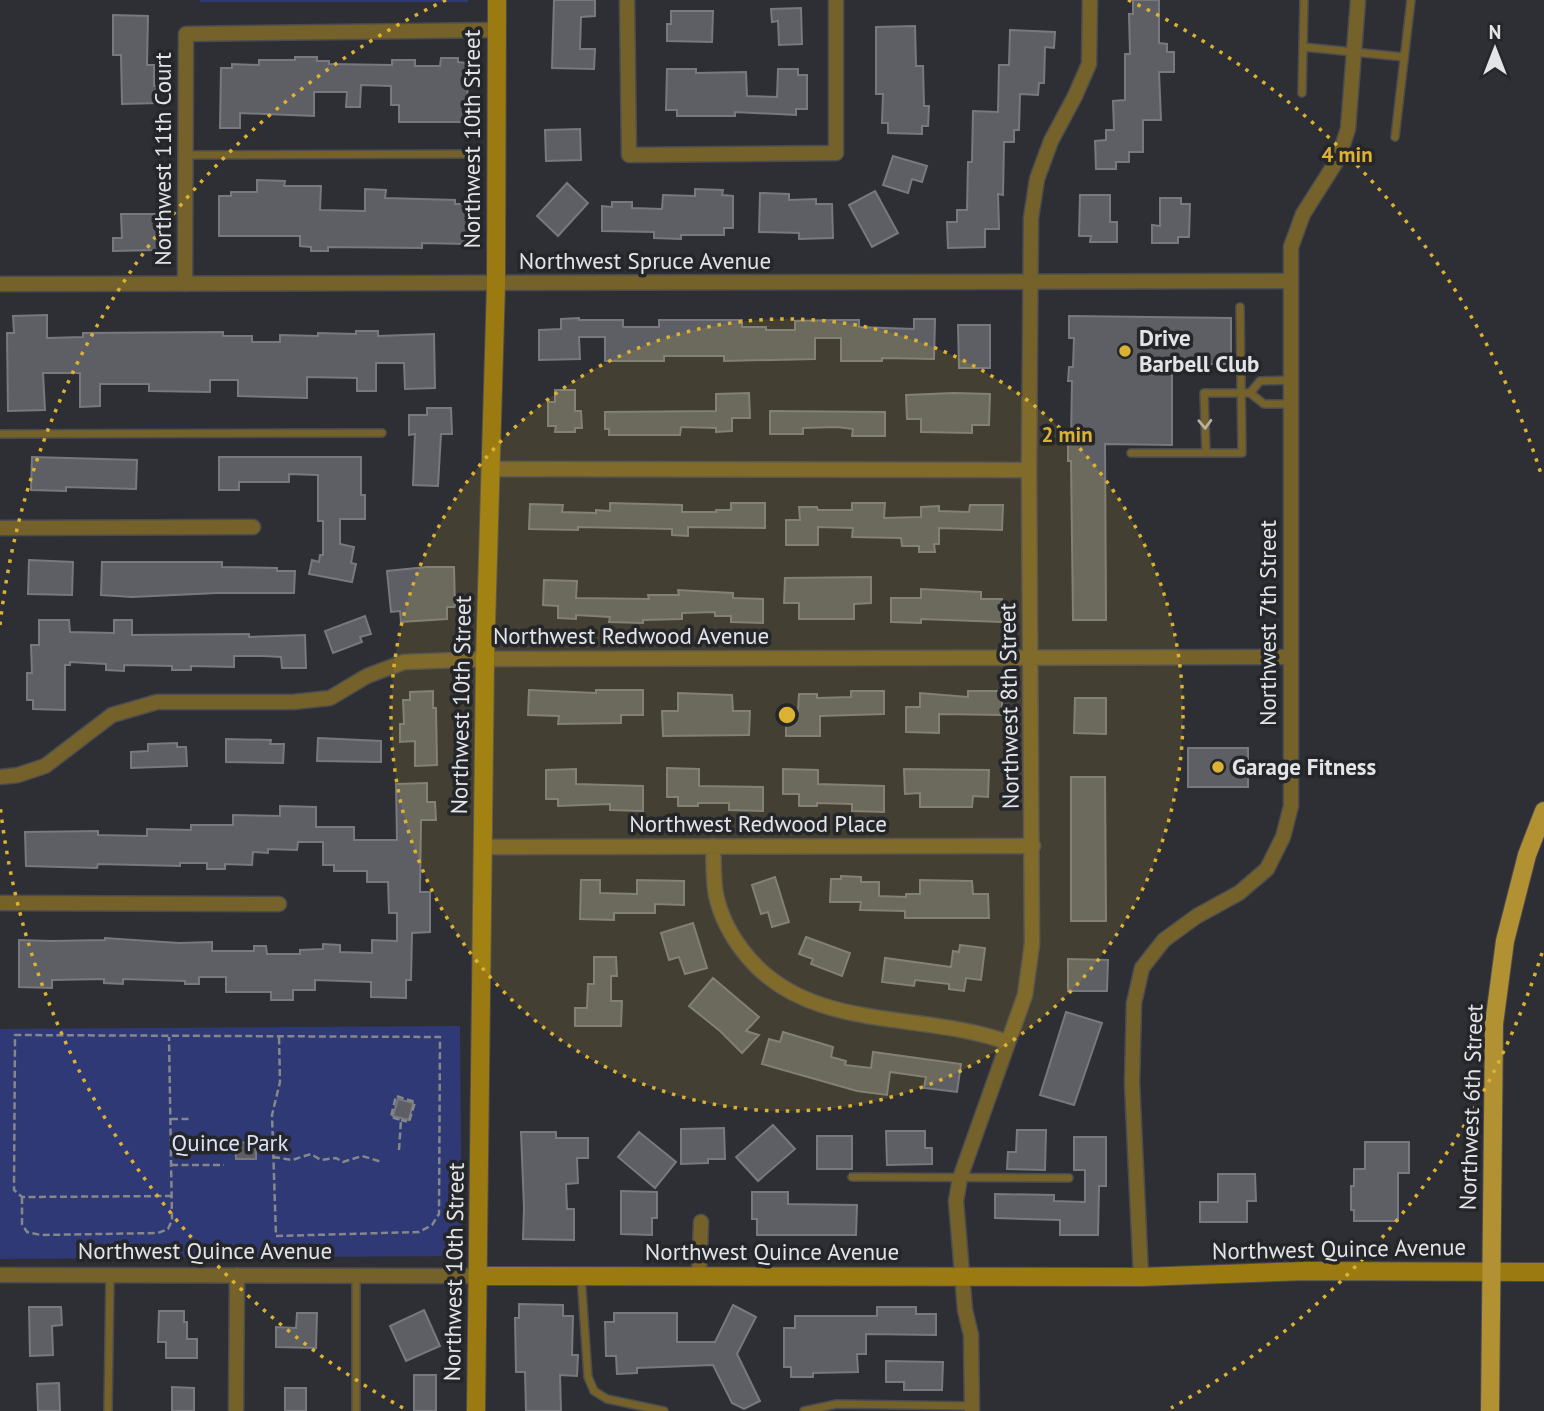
<svg xmlns="http://www.w3.org/2000/svg" width="1544" height="1411" font-family="'PT Sans',sans-serif">
  <rect width="100%" height="100%" fill="#2e2f34"/>
  <!-- green -->
  <path fill="#2e3975" d="M200 0H468V2H200Z
    M460 1026 462 1256 0 1259V1029Z"/>
  <!-- building -->
  <path fill="#5d5f64" stroke="#77797e" stroke-width="2" d="M554 0H595V16L581 17 580 49H595L594 69 552 68Z
    M1133 0H1159V43L1167 44V52H1174V72H1159L1161 120H1143V152H1129V162H1116V169H1096L1095 141 1106 140V130H1114L1113 101 1125 100V54H1130L1129 14H1133Z
    M801 8 802 44 779 45 778 21 772 22 771 9Z
    M671 11H713L712 42 667 41V24H671Z
    M113 15 148 16 147 65H154V86H157L158 103 122 104 121 55H113Z
    M915 26 916 66H923L924 106H929L928 126H922V134L888 133V123H882L883 94H876V27Z
    M1010 30 1055 32 1054 48 1045 47 1044 83H1039L1038 95 1020 94 1019 130H1014V142H1004L1003 195 998 194 999 229H985V247L948 248 947 222H957V210H967L968 162H972L973 111 998 112 999 65H1009Z
    M295 57H317V61H329V64L392 65V60H415V66H440L441 58H458V62L468 63 467 122H399V105H391V86L361 85 360 107H346L347 92H314V116L240 113V128H220L221 68H232V64L259 65V60H295Z
    M667 69H696V73L746 72 747 96 777 97 778 69H798V75H807V109H796V115L735 112V116H677V110H666Z
    M580 129 581 160 546 161 545 130Z
    M893 156 927 166 922 182 912 179 908 193 883 185Z
    M257 180 285 181 284 186H321L320 210 365 211V189L386 190 385 198 455 200V204H468L466 244 422 243V248L328 247V251H311V247L300 246V236H219V196H231V192H257Z
    M567 183 588 203 558 236 537 216Z
    M695 189 723 190 722 195 733 196V228H724V235H681V239L654 238V232L602 231V206L612 207V202H632V208L662 209 663 195 695 196Z
    M875 191 898 233 872 247 849 205Z
    M760 193 789 194V200L816 199V204H832L833 238 799 239V233L759 232Z
    M1080 195H1110V222H1117V242H1090L1091 236H1079Z
    M1160 198H1181V204H1190L1189 237H1178V243H1152V225L1160 226Z
    M121 214H157L158 250 113 251V238H122Z
    M47 315V338L83 337V333L223 332V336H252V342H280V335L318 336V333L356 334V331H378V336L434 334 435 388 405 389 404 363H376V391H357V378L307 377V398L238 396V380H210V392L149 391V384H100V406L80 407V373H43L45 410 8 411 7 333H14L13 316Z
    M1069 316 1231 318V364H1172V445L1105 444 1106 620H1073L1071 461H1068V439H1071L1072 381H1068L1069 367H1073L1074 338H1069Z
    M579 318V320H623V327H659V320H742V327H766V330H795V321L833 320H859V327L914 329V319H935L934 359 882 358V361H841V338H815V359L724 361V356H664V361H605V337H579L580 359 539 360V330L561 329V319Z
    M958 325H990V368H959Z
    M555 390H575V411H581L582 428H575V432H555L556 426H548V402H555Z
    M749 393 750 418H732V431L716 432V428L681 427 680 435H609V429H605V412L716 411V394Z
    M954 393 990 394 989 425H972V433L921 432V419H907L906 395Z
    M427 408H451L452 434H441L438 486 413 485 415 434 409 435V415H427Z
    M770 411 885 412V436H852L853 429 837 427 803 428V434H770Z
    M32 457 137 460 136 489 66 487V491L31 490Z
    M219 457H361V495H365V519H340V544L354 547 351 563 356 564 352 582 309 574 312 560 319 562 320 555H323V521H318V475L289 474V482H239V490H219Z
    M610 503 682 505V512H716V510H731V503H765V528L688 527V536L672 535V529L578 527V530L529 529 530 504 563 505 562 512 596 513V510L610 511Z
    M852 503H885L884 518 921 517V507L939 506V511L969 512 970 505H1003L1002 530 939 528V544H934L935 552H919V546H902L901 538 852 537 853 528 818 527V545H786V520H800L799 507H817L818 510H852Z
    M29 560 73 562 72 595 28 594Z
    M102 562H222V567L277 568V571H295L294 593H217L132 597 101 595Z
    M427 567H454L455 607H447V619L401 622 400 611 391 612 387 571Z
    M871 577V603L854 604V619H799V603H784L785 578Z
    M544 580 577 581 576 598 649 599 648 595H679L678 590 733 593V598L763 599V623L731 622V616H715V612L682 613V619L643 620V623L609 622 610 617 576 615V619L558 618V606L543 605Z
    M921 589 981 592V599H1002L1001 622 921 619V623L891 622V598H921Z
    M365 616 371 634 360 637 362 642 333 653 325 631Z
    M39 620H69L70 632 114 633V620H132V635L249 634V637L305 635 306 668H282L281 657 263 656H234V667L191 666V670H172V666L124 665V671L106 670V664L70 662V665H65V710L33 709V700H27V673H32L31 645H39Z
    M529 690 596 693V690H643V715H621V723L558 724 559 716 528 715Z
    M433 691V708H436L437 765 415 766V741L400 742V724H404L403 700H410V692Z
    M851 691H884V714L820 716V736H786V711H798L799 694H817V698L851 697Z
    M968 691H1002V715L939 714V733L906 732V707H920V693L968 697Z
    M678 693 732 695 733 711H750L749 735 663 736 662 711H678Z
    M1075 698H1106V734L1074 733Z
    M318 738 381 741V762L317 761Z
    M226 739 271 740 270 744H284L283 763 226 762Z
    M177 743V747H186L187 766 131 768V752L148 751V744Z
    M1188 748H1248V787H1188Z
    M667 768 699 769V786L763 787V811L729 810V803H698V806H678V797H667Z
    M576 769V784L643 786V811L610 810V804L558 806V799H546V770Z
    M783 769 818 770V784L884 786V812L852 811V804L817 803V806H799V794H783Z
    M904 769 989 770 988 797 973 796 972 807H920V793L905 794Z
    M1071 777H1105L1106 921H1071Z
    M427 783V802H435L436 820H421L420 892H430V932L412 933 411 980H406V998L371 997V982L315 980V990H293V1000H271V992H226V977H199V984H185V981L123 979V984L104 983V979L52 980V988L19 987V940L52 941 105 940V938L179 943 212 942V951H254V946H266L267 954H300V950L323 949V944L340 945V952L372 953V940L397 941V913H389L388 882H367V871H334V865H323V842H298L297 850 268 849V853L253 852 252 865 225 864V869H207V863H180V866L98 864 97 868 26 866 25 832 98 831V835L147 836V829L191 830V825H233V815L280 816V806L316 807V827H354V840H397L396 784Z
    M841 876 861 877V882H879V896L906 897V894H920V880L972 881 973 894H988L989 918H905V911L860 910 861 902H830L831 879H841Z
    M775 877 789 922 772 927 768 912 761 914 752 885Z
    M581 880H600V893L637 894V880L684 881V905L655 904V913H614V920L580 919Z
    M693 923 707 968 685 974 679 957 669 960 661 933Z
    M806 937 850 953 842 976 811 964 813 959 799 954Z
    M960 945 985 948 981 980 966 978 964 991 949 989V984L915 980 914 986 882 982 885 958 951 967 953 951 959 952Z
    M594 957H616L617 976H611V1001H622L621 1026H575V1008H587L588 984H594Z
    M1068 959 1108 960 1107 991H1068Z
    M713 978 759 1017 746 1031 759 1035 742 1053 720 1031 689 1006Z
    M1066 1012 1102 1023 1074 1105 1040 1095Z
    M783 1032 833 1047 831 1057 846 1061 845 1065 871 1068 873 1052 961 1064 957 1092 924 1088 926 1077 890 1072 887 1095 857 1091 762 1064 769 1039 780 1042Z
    M398 1099 413 1103 409 1120 393 1116Z
    M773 1125 795 1149 758 1181 736 1157Z
    M724 1128 725 1159H708V1163L681 1164V1129Z
    M1017 1130H1046L1045 1170 1007 1169 1008 1152H1016Z
    M886 1131H925V1148H932V1164L887 1165Z
    M521 1132H556V1138H588V1158H577L578 1183 566 1184 567 1209H574V1240L523 1239 524 1208Z
    M639 1132 676 1162 655 1188 618 1157Z
    M817 1136H852V1169H817Z
    M1074 1137H1106V1186H1099L1098 1235H1060V1220L995 1218V1194L1054 1195V1201L1085 1202V1170H1074Z
    M256 1142V1159H236L235 1143Z
    M1365 1142H1409V1173H1398V1221H1354V1210H1351V1186H1354V1169H1365Z
    M1218 1174H1255L1256 1201H1247V1222H1200V1202H1218Z
    M621 1191 657 1192V1218H652V1235L621 1234Z
    M752 1192H788V1204L857 1205 856 1235H757V1219H752Z
    M519 1304 563 1305V1316H573L572 1355H578L577 1376 560 1375 561 1411H526L525 1372H516L515 1318H519Z
    M733 1305 756 1317 737 1354 760 1401 744 1409 732 1403 713 1365 637 1368V1373L617 1374 616 1356H606L605 1322H614V1313H677V1342H715Z
    M29 1307H61L62 1325 52 1326 53 1355 30 1356Z
    M877 1307H916V1314H936V1335L866 1334V1354H857L858 1372 813 1373V1377H791V1367H784V1328H795V1316H877Z
    M424 1310 440 1346 406 1361 390 1326Z
    M159 1311H184V1322H187V1339H197V1358H166V1342H158Z
    M297 1313H317L316 1348 276 1347V1327L296 1328Z
    M886 1361 943 1362 942 1390H904V1382H886Z
    M414 1375H436V1411H414Z
    M59 1383 60 1411H38L37 1384Z
    M172 1387 194 1388V1411H172Z
    M285 1388H306V1411H285Z"/>
  <g fill="none" stroke-linecap="round" stroke-linejoin="round">
    <!-- lane casing -->
    <g stroke="#4b4c51" stroke-width="10">
      <path id="lane" d="M1303 47 1404 57
        M1302 93 1304 0
        M1395 137 1411 0
        M185 155 467 154
        M1240 307 1242 453H1206L1204 393H1250
        M1291 380 1260 381 1250 393 1264 404H1291
        M0 434 382 433
        M1131 453H1206
        M852 1177 1069 1178
        M356 1276V1411
        M581 1276 588 1377 594 1391 607 1399 664 1411
        M108 1411 110 1275
        M804 1411 837 1404 972 1406"/>
    </g>
    <!-- street casing -->
    <g stroke="#4b4c51" stroke-width="17">
      <path id="street" d="M627 0 629 155 836 153V0
        M0 284 1291 281
        M185 284 186 34 496 30
        M491 469 1029 470
        M0 528 253 527
        M0 777 18 775 45 766 112 715 157 702H293L330 698 367 676 404 662 485 659 1291 657
        M713 846C714 862 713 879 716 895 721 918 732 938 747 956 810 1033 922 1011 1007 1042
        M483 847 1033 846
        M0 903 279 904
        M0 1275 479 1276
        M699 1276 701 1222
        M1141 1277 1132 1083 1134 1003 1142 968 1164 940 1197 916 1239 893 1267 869 1283 837 1291 806V247L1303 214 1338 159 1348 129 1358 0
        M236 1411 237 1275
        M972 1411 971 1335 965 1310 956 1201 960 1178 1025 995 1032 944 1029 470 1031 218 1037 179 1051 141 1075 96 1089 64 1090 0"/>
    </g>
    <!-- secondary casing -->
    <g stroke="#4b4c51" stroke-width="20">
      <path id="secondary" d="M479 1276 1141 1277 1306 1271 1544 1272
        M476 1411 485 659 496 284 497 0"/>
    </g>
    <!-- primary casing -->
    <g stroke="#4b4c51" stroke-width="20">
      <path id="primary" d="M1490 1411 1494 1024 1505 941 1527 855 1544 811"/>
    </g>
    <!-- path -->
    <path stroke="#86878b" stroke-width="2.5" stroke-dasharray="7 3.5" stroke-linecap="butt" d="M171 1119H191
      M399 1150 401 1120 391 1117 396 1096 415 1102 409 1122 401 1120
      M273 1157 292 1160 311 1154 321 1160 336 1158 343 1162 362 1156 382 1162
      M171 1165H224
      M172 1196 22 1197 14 1190 15 1035 440 1037 439 1214 432 1225 419 1232 276 1236 272 1115 280 1082 279 1036
      M22 1197V1224L27 1232 41 1235 158 1233 168 1229 172 1220 169 1037"/>
    <!-- lane -->
    <use href="#lane" stroke="#75612a" stroke-width="7"/>
    <!-- street -->
    <use href="#street" stroke="#75612a" stroke-width="14"/>
    <!-- secondary -->
    <use href="#secondary" stroke="#9b7b11" stroke-width="18"/>
    <!-- primary -->
    <use href="#primary" stroke="#b29132" stroke-width="18"/>
  </g>
  <!-- one-way arrows -->
  <defs><path id="oneway-chevron" d="M-2-3.5L2.5 0L-2 3.5" fill="none" stroke-width="1.6" stroke-linecap="round" stroke-linejoin="round" transform="scale(1.75)"/></defs>
  <use stroke="#b7b09b" href="#oneway-chevron" transform="translate(1205 424) rotate(88)"/>
  <!-- distance rings -->
  <circle cx="787" cy="715" r="396" fill="#dcb233" fill-opacity=".12"/>
  <g fill="none" stroke="#dcb233" stroke-width="3.5" stroke-dasharray="3.5 7">
    <circle cx="787" cy="715" r="396"/>
    <path d="M1542 953A792 792 0 0 1 1171 1408M403 1408A792 792 0 0 1 0 805M0 625A792 792 0 0 1 446 0M1128 0A792 792 0 0 1 1542 477"/>
  </g>
  <!-- markers -->
  <g fill="#dcb233" stroke="#24262a" stroke-width="2.5">
    <circle cx="1125" cy="351" r="7"/>
    <circle cx="1218" cy="767" r="7"/>
  </g>
  <g text-anchor="middle" stroke-width="7" stroke-linejoin="round" paint-order="stroke">
    <!-- street labels -->
    <g font-size="23" fill="#e3e4e7" stroke="#24262a">
      <text transform="translate(472 139) rotate(-90)" y="8">Northwest 10th Street</text>
      <text transform="translate(163 159) rotate(-90)" y="8">Northwest 11th Court</text>
      <text x="645" y="269">Northwest Spruce Avenue</text>
      <text transform="translate(1268 623) rotate(-90)" y="8">Northwest 7th Street</text>
      <text x="631" y="644">Northwest Redwood Avenue</text>
      <text transform="translate(461 705) rotate(-89)" y="8">Northwest 10th Street</text>
      <text transform="translate(1009 706) rotate(-91)" y="8">Northwest 8th Street</text>
      <text x="758" y="832">Northwest Redwood Place</text>
      <text transform="translate(1471 1107) rotate(-88)" y="8">Northwest 6th Street</text>
      <text transform="translate(1339 1249) rotate(-1)" y="8">Northwest Quince Avenue</text>
      <text x="205" y="1259">Northwest Quince Avenue</text>
      <text x="772" y="1260">Northwest Quince Avenue</text>
      <text transform="translate(454 1272) rotate(-89)" y="8">Northwest 10th Street</text>
    </g>
    <!-- poi labels -->
    <g font-size="23" font-weight="bold" fill="#e3e4e7" stroke="#24262a" text-anchor="start">
      <text x="1139" y="346">Drive<tspan x="1139" dy="26">Barbell Club</tspan></text>
      <text x="1232" y="775">Garage Fitness</text>
    </g>
    <!-- park labels -->
    <g font-size="23" fill="#dbe2f6" stroke="#24262a">
      <text x="230" y="1151">Quince Park</text>
    </g>
  </g>
  <circle cx="787" cy="715" r="10" fill="#dcb233" stroke="#24262a" stroke-width="3.5"/>
  <g font-size="21" text-anchor="middle" font-weight="bold" fill="#dcb233" stroke="#24262a" stroke-width="7" stroke-linejoin="round" paint-order="stroke">
    <text x="1347" y="162">4 min</text>
    <text x="1067" y="442">2 min</text>
  </g>
  <!-- north arrow -->
  <g transform="translate(1495 49)" stroke="#24262a" stroke-width="5" paint-order="stroke">
  <path d="M0-5L12 26L0 18L-12 26Z" fill="#e3e4e7"/>
  <text y="-10" font-size="19" font-weight="bold" text-anchor="middle" fill="#e3e4e7">N</text>
  </g>
</svg>
